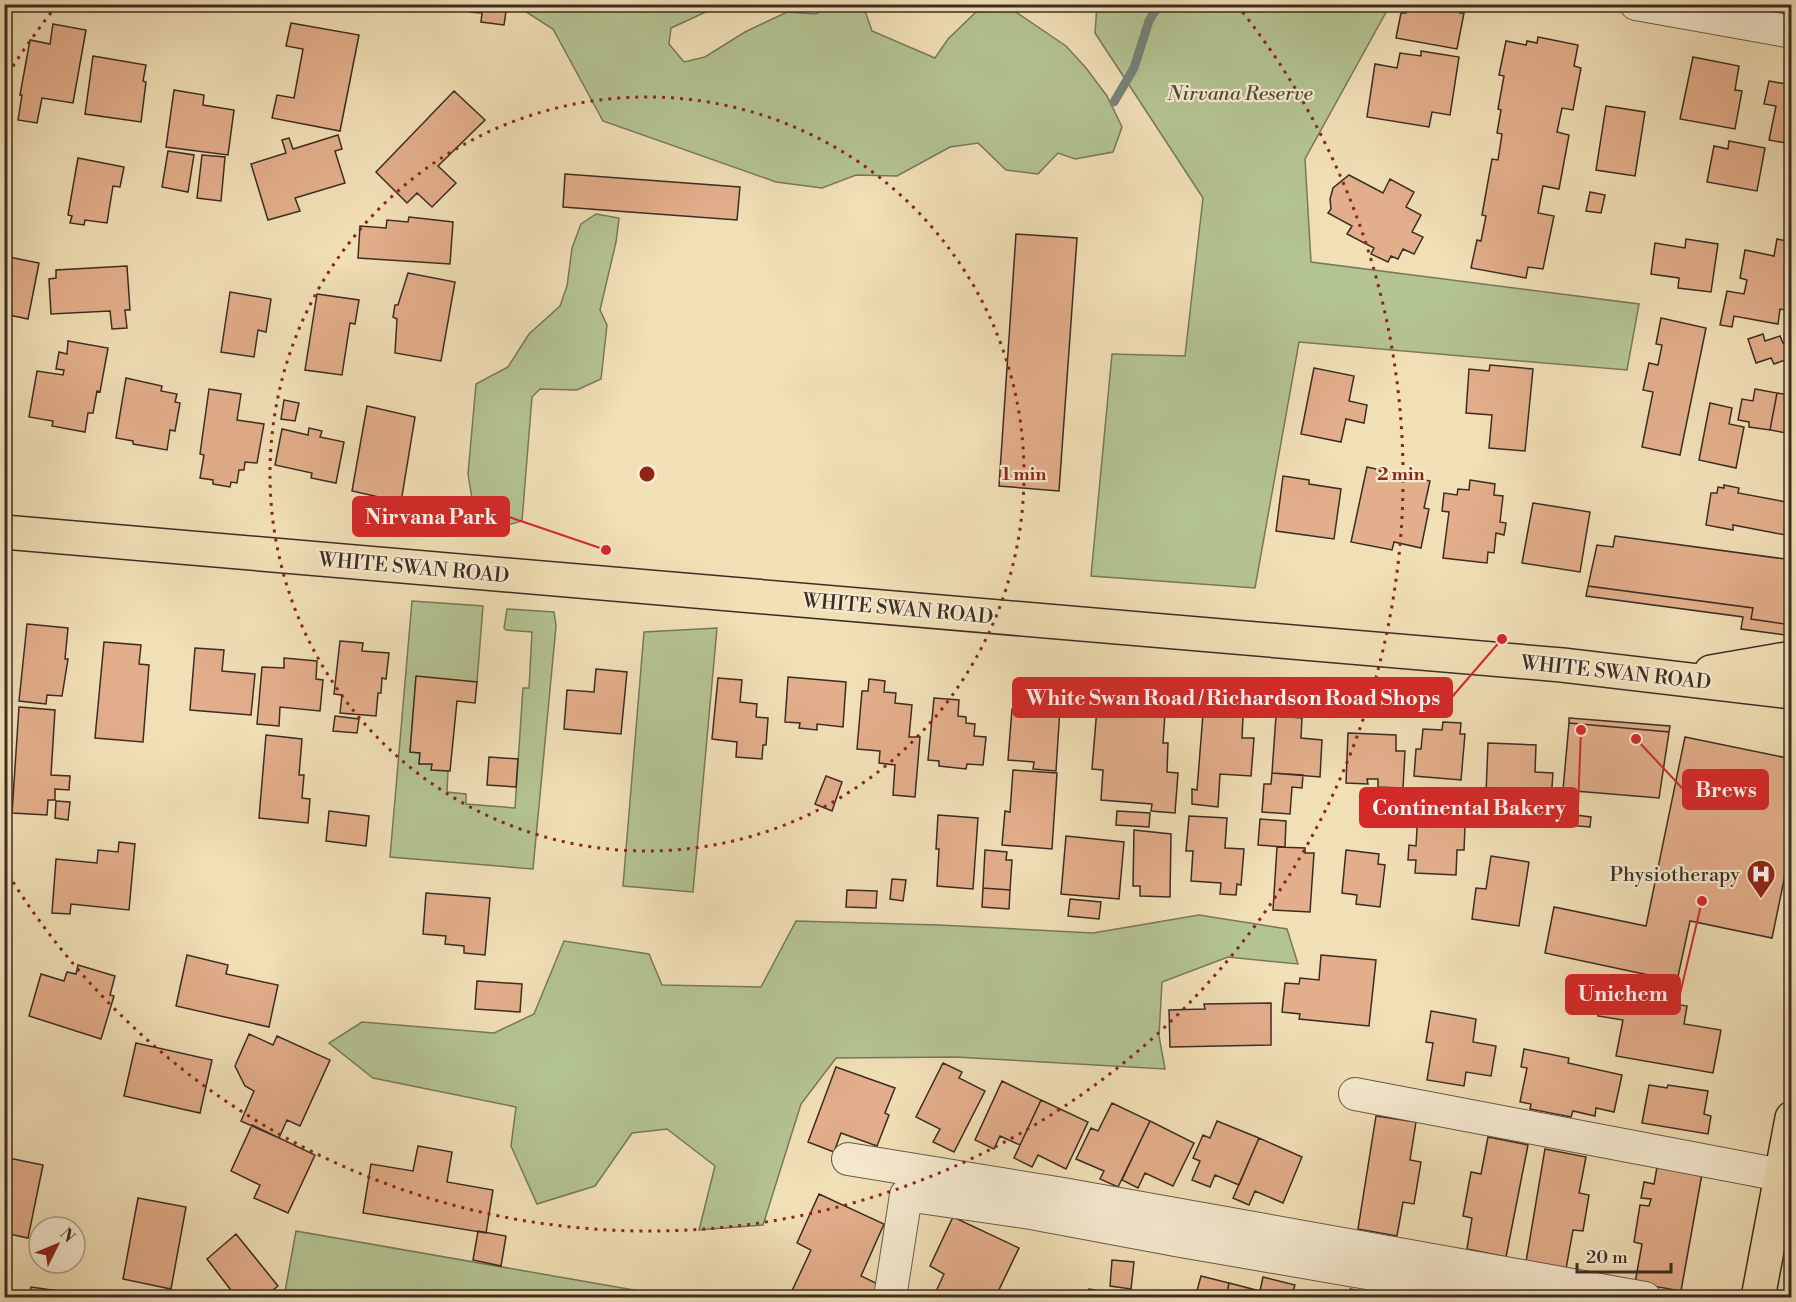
<svg xmlns="http://www.w3.org/2000/svg" width="1796" height="1302" font-family="'Libre Bodoni',serif">
  <rect width="100%" height="100%" fill="#f1dfb6"/>
  <filter id="stains"><feTurbulence type="fractalNoise" baseFrequency=".00333" numOctaves="4"/><feColorMatrix values="0 0 0 0 .2 0 0 0 0 .09 0 0 0 0 .02 0 0 0 .5 -.17"/></filter>
  <radialGradient id="worn" r=".72"><stop offset=".6" stop-color="#630" stop-opacity="0"/><stop offset="1" stop-color="#630" stop-opacity=".3"/></radialGradient>
  <!-- green -->
  <path fill="#b4c392" stroke="#78785b" stroke-width="1.5" d="M521 5H726L710 10 671 28 669 44 684 62 705 57 745 32 787 12 816 14 829 5H863L872 31 935 58 948 39 976 12 1013 10 1066 46 1086 68 1107 96 1122 127 1113 152 1075 159 1058 153 1038 174 1006 170 978 143 950 147 897 176 856 175 822 188 776 182 603 121 553 29 520 8Z
    M1097 5H1390L1305 159 1311 262 1639 304 1627 370 1299 342 1255 588 1091 576 1112 354 1185 356 1203 198 1095 33Z
    M596 214 619 218 616 242 600 310 607 325 601 379 577 390 540 389 532 397 522 521 498 528 476 522 468 474 476 384 508 367 529 334 560 306 567 286 572 248 581 224Z
    M412 601 483 606 477 682 416 677 410 752 420 753 419 764H432V770L448 771 447 792 466 794V804L515 808 523 688H529L532 632 506 630 504 628 507 609 554 612 556 626 533 869 390 857Z
    M717 628 693 892 623 886 644 632Z
    M1199 915 1287 929 1298 964 1228 957 1162 982 1159 1036 1165 1069 955 1057 836 1058 801 1104 763 1225 699 1230 715 1166 667 1129 632 1133 595 1186 537 1204 511 1146 516 1107 373 1078 329 1043 362 1022 494 1033 534 1014 564 941 649 954 662 985 761 987 796 921 939 925 1093 933Z
    M296 1231 674 1297H284Z"/>
  <g fill="none" stroke-linecap="round" stroke-linejoin="round">
    <!-- stream -->
    <path stroke="#75837a" stroke-width="9" d="M1114 102 1134 68 1149 21 1159 4"/>
  </g>
  <!-- building -->
  <path fill="#e3ae8b" stroke="#3c2d24" stroke-width="1.5" d="M446 4H507L504 25 481 22 482 13 470 12V8Z
    M1408 4H1462L1460 13H1464L1457 49 1396 38 1401 13H1406Z
    M291 23 359 35 340 131 272 118 277 95 294 98 303 49 286 46Z
    M53 24 86 30 73 103 42 98 37 123 18 120 22 95H20L30 40 50 44Z
    M1538 37 1578 45 1574 66 1581 68 1573 110 1562 108 1557 132 1569 135 1559 189 1543 186 1538 213 1554 216 1543 269 1528 267 1526 278 1471 268 1477 240 1481 241 1486 216 1482 215 1492 159 1498 160 1502 134 1497 133 1501 110 1498 109 1504 76 1499 75 1506 41 1526 45 1527 41 1537 43Z
    M1421 51 1459 57 1450 115 1432 112 1429 127 1367 117 1375 64 1397 68 1400 53 1421 56Z
    M93 56 146 65 143 81 146 82 141 122 85 114Z
    M1693 57 1739 66 1735 90 1742 91 1735 129 1680 119Z
    M1769 81 1792 85V144L1769 140 1776 106 1764 104Z
    M174 90 204 95 203 105 234 110 228 155 166 147Z
    M454 91 485 120 438 166 456 183 432 207 417 193 407 203 376 172Z
    M1606 106 1645 112 1635 176 1596 170Z
    M338 135 342 149 335 151 345 183 295 198 300 211 268 220 251 164 286 153 282 140 289 138 293 149Z
    M1729 141 1765 148 1757 191 1707 182 1714 146 1728 149Z
    M168 151 194 155 188 192 162 187Z
    M202 155 225 157 221 201 197 198Z
    M78 158 124 167 120 187 113 186 107 223 85 220 84 225 70 223 72 216 68 215Z
    M565 174 740 187 737 220 563 207Z
    M1349 175 1383 193 1390 179 1414 192 1406 207 1421 215 1412 232 1423 237 1414 254 1403 249 1398 259 1391 256 1388 262 1371 254 1374 248 1347 234 1352 226 1328 213 1331 209 1330 199 1333 188Z
    M1590 192 1605 195 1601 213 1586 211Z
    M409 217 453 222 450 264 358 258 360 226 386 228 387 220 408 222Z
    M1016 234 1077 238 1059 491 999 486Z
    M1686 239 1718 244 1711 292 1678 288 1679 278 1651 274 1655 243 1685 248Z
    M1777 239 1792 242V311L1780 309 1778 324 1734 316 1732 327 1720 325 1727 291 1744 294 1747 280 1740 278 1745 250 1774 256Z
    M4 256 39 263 28 319 4 314Z
    M127 266 130 310H125L127 328 112 329 110 311 51 314 49 279 56 278V270Z
    M408 273 455 282 441 361 395 353 397 319 393 317 395 305H398Z
    M230 292 271 299 266 332 258 330 254 357 221 352Z
    M317 294 359 300 355 324 350 323 342 375 305 370Z
    M1661 318 1706 328 1680 455 1642 447 1653 392 1643 390 1649 363 1658 365 1662 345 1656 344Z
    M1763 334 1765 341 1780 336 1783 343 1792 340V366L1788 359 1774 364 1771 358 1756 363 1748 339Z
    M68 341 108 348 100 392 97 391 93 413H88L85 432 52 426 53 421 29 417 37 371 63 375 64 370 56 369 59 352 67 354Z
    M1490 365 1533 369 1525 451 1489 448 1492 415 1466 413 1469 369 1489 371Z
    M1314 368 1354 376 1349 401 1367 405 1364 423 1346 419 1341 442 1301 434Z
    M126 378 162 386 161 391 177 394 175 402 180 403 175 431 170 430 167 450 133 444V441L116 438Z
    M209 389 241 394 237 420 264 424 257 463 245 462 244 470H239L237 483 231 482 230 487 213 484V480L200 478 204 455 200 454Z
    M1755 389 1777 393 1770 430 1749 427V422L1738 420 1742 399 1753 401Z
    M1777 393 1792 395V434L1770 430Z
    M284 400 299 403 295 421 281 419Z
    M1710 403 1732 408 1729 424 1744 427 1736 468 1699 460Z
    M367 406 415 417 401 502 352 491Z
    M309 428 322 431 320 437 344 442 336 483 311 478 312 473 275 465 282 429 308 435Z
    M1367 467 1430 481 1424 508 1429 509 1421 548 1394 542 1392 550 1351 542Z
    M1283 476 1309 480V484L1341 489 1334 539 1276 531Z
    M1470 480 1495 484 1494 495 1503 496 1500 522 1506 523 1504 535 1496 533 1494 553 1488 552 1487 563 1443 558 1449 512 1442 511 1444 493 1457 495 1458 489 1469 490Z
    M1724 485 1739 488 1738 493 1792 503V541H1790L1791 536 1733 525V530L1706 525 1711 493H1717L1718 487 1724 488Z
    M1533 503 1590 512 1580 572 1522 563Z
    M1615 536 1792 560V625L1751 619 1753 608 1588 586 1597 545 1613 547Z
    M1588 586 1753 608 1751 619 1792 625V636L1741 629 1743 617 1586 596Z
    M27 624 68 628 65 659H68L62 696 47 695 46 704 19 701Z
    M340 641 363 643 362 651 389 653 386 679 382 678 381 693H378L376 716 340 713 342 695 334 694Z
    M104 642 141 645 139 664 149 665 143 742 95 738Z
    M195 648 224 650 222 671 255 674 251 715 190 710Z
    M284 658 317 661 316 679 323 680 320 711 280 707 279 726 257 724 262 667 284 668Z
    M596 669 627 672 621 734 564 729 567 690 594 692Z
    M416 676 477 682 475 703 457 701 450 771 431 770 432 764H419L420 753 410 752Z
    M788 677 846 682 843 727 817 724V730L799 728 800 723 785 722Z
    M718 678 742 680 740 702 757 704 756 717 768 718 766 745H763L762 759 736 757 737 742 712 739Z
    M869 679 885 681 884 692 896 693 895 703 912 705 909 737H920L915 797 893 795 895 765 879 763 880 751 857 749 862 691H868Z
    M934 698 959 700 958 716 966 717V723L975 724 974 736 986 737 983 765 967 764 966 769 939 766V761L928 760Z
    M1037 706 1060 708 1056 771 1033 769 1034 762 1008 760 1012 709 1036 711Z
    M19 707 55 710 51 775 70 776 69 790 55 789V800H48L47 815 12 813Z
    M1097 708 1165 713 1163 743H1168L1167 772 1178 773 1175 813 1151 811 1152 804 1101 800 1103 770 1092 769Z
    M1203 714 1243 716 1242 738H1254L1251 776 1220 774 1218 807 1192 804V789L1197 790Z
    M335 716 359 719 357 733 333 731Z
    M1276 716 1302 718 1301 738 1322 740 1320 777 1272 773Z
    M1569 718 1670 726 1669 732 1569 723Z
    M1443 722 1461 723 1460 734H1465L1461 780 1414 776 1416 749H1421L1423 729 1442 730Z
    M1569 723 1669 732 1659 798 1563 790Z
    M1348 733 1396 735V751H1405L1403 788 1378 787V779H1367L1368 784 1346 783Z
    M266 735 302 739 299 775H304L302 798 310 799 308 823 259 818Z
    M1685 737 1792 759V841L1772 938 1690 921 1677 981 1545 953 1554 907 1646 926Z
    M1488 743 1536 745 1535 772 1553 773 1551 800 1543 799 1542 807H1537L1536 824 1501 822 1503 795 1486 794Z
    M489 757 518 759 516 787 487 785Z
    M1013 770 1057 773 1052 849 1002 845 1005 811 1010 812Z
    M1272 773 1303 775 1302 788 1292 787 1290 814 1262 812 1264 784H1271Z
    M826 776 842 782 832 811 815 804Z
    M56 801 70 802 68 820 55 818Z
    M329 811 369 816 366 846 326 841Z
    M1117 811 1150 813 1149 827 1116 825Z
    M1418 811 1445 813V818L1459 819V825L1465 826 1464 850H1457L1456 875 1415 873 1416 860H1408L1409 845 1416 846Z
    M1568 814 1591 817 1590 827 1567 825Z
    M938 815 978 818 973 889 937 886 939 849H936Z
    M1189 816 1227 818 1225 848 1244 849 1241 885 1237 884 1236 895 1220 894 1221 883 1191 881 1193 851H1186Z
    M1260 819 1286 821 1285 847 1258 845Z
    M1134 830 1171 834 1170 897 1140 896V886H1133Z
    M1066 836 1124 842 1119 899 1061 894Z
    M119 842 135 844 129 910 71 904 70 914 52 913 56 859 97 863 98 850 118 852Z
    M1277 847 1305 848V853H1314L1310 912 1273 910Z
    M985 850 1007 852 1006 860H1012L1010 890 983 888Z
    M1346 850 1379 854 1378 864 1385 865 1380 907 1356 904 1357 895 1342 893Z
    M1491 856 1529 862 1519 926 1472 919 1476 888 1486 889Z
    M892 879 906 880 903 901 890 899Z
    M983 888 1010 890 1009 909 982 907Z
    M847 890 877 891 876 908 846 907Z
    M426 893 490 898 485 955 464 953V946L445 944 446 936 423 934Z
    M1070 899 1101 902 1099 919 1068 916Z
    M187 955 228 965 226 974 278 985 269 1027 176 1006Z
    M1321 955 1376 960 1369 1026 1299 1019 1300 1014 1282 1012 1285 983 1299 984 1300 978 1319 980Z
    M78 965 115 976 110 995 114 996 101 1039 29 1016 41 974 64 981 67 972 76 974Z
    M477 981 522 984 520 1012 475 1009Z
    M1602 996 1627 1001 1628 996 1687 1006 1684 1024 1721 1030 1713 1073 1616 1056 1623 1020 1598 1016Z
    M1271 1003V1045L1170 1047 1169 1010 1205 1009 1204 1004Z
    M1431 1011 1476 1019 1473 1042 1496 1046 1491 1076 1466 1072 1464 1086 1427 1080 1433 1043 1426 1042Z
    M249 1034 273 1045 277 1036 330 1060 300 1126 287 1120 279 1138 241 1121 254 1091 245 1086 235 1066Z
    M136 1043 212 1060 200 1113 124 1096Z
    M1524 1049 1569 1058 1568 1063 1622 1075 1614 1112 1596 1108 1595 1116 1573 1111 1571 1117 1530 1109 1531 1104 1520 1102 1527 1068 1521 1067Z
    M943 1063 962 1072 959 1078 985 1091 954 1152 933 1142 940 1129 916 1117Z
    M836 1067 895 1088 885 1113 889 1115 877 1146 841 1133 834 1152 808 1142Z
    M1002 1081 1041 1100 1020 1145 1000 1136 994 1149 975 1140Z
    M1649 1085 1667 1088 1668 1085 1708 1091 1704 1114 1711 1116 1708 1134 1642 1123Z
    M1041 1100 1088 1122 1066 1169 1038 1155 1032 1167 1014 1158Z
    M1112 1103 1150 1121 1118 1187 1100 1179 1104 1171 1076 1159 1091 1128 1098 1131Z
    M1376 1116 1416 1122 1410 1160 1421 1162 1414 1204 1403 1202 1397 1236 1358 1229Z
    M1150 1121 1194 1143 1173 1186 1145 1173 1138 1188 1122 1180Z
    M1217 1121 1259 1138 1239 1185 1215 1175 1210 1187 1192 1180 1200 1161 1193 1158 1203 1135 1210 1138Z
    M252 1125 315 1155 288 1213 254 1198 260 1185 231 1171Z
    M1488 1137 1528 1145 1506 1257 1467 1249 1472 1218 1463 1216 1471 1172 1481 1174Z
    M1259 1138 1302 1157 1283 1203 1255 1191 1249 1205 1233 1198Z
    M418 1146 452 1152 447 1182 493 1190 486 1233 363 1213 371 1164 413 1171Z
    M1545 1149 1586 1157 1579 1193 1589 1195 1583 1231 1573 1230 1566 1269 1526 1262Z
    M4 1157 43 1165 28 1238 4 1233Z
    M1657 1167 1702 1174 1681 1291 1635 1283 1642 1244 1634 1242 1640 1205 1649 1206 1651 1199 1641 1198 1644 1182 1654 1184Z
    M819 1194 884 1224 861 1276 878 1284 872 1298H802L791 1293 811 1250 797 1243Z
    M138 1198 186 1207 171 1289 123 1279Z
    M953 1217 1019 1248 995 1298H933L944 1274 930 1266Z
    M478 1231 506 1236 501 1266 473 1260Z
    M236 1234 278 1286 263 1298H237L207 1259Z
    M1112 1260 1134 1262 1131 1289 1110 1286Z
    M1201 1276 1229 1283 1226 1298H1195Z
    M1263 1277 1295 1285 1291 1298H1226L1229 1283 1260 1291Z
    M31 1287 86 1295V1298H29Z
    M1089 1289 1131 1297 1130 1298H1087Z
    M1350 1289 1377 1294V1298H1348Z"/>
  <g fill="none" stroke-linecap="round" stroke-linejoin="round">
    <!-- minor casing -->
    <g stroke="#695a48" stroke-width="34">
      <path id="minor" d="M1636 4 1792 32
        M1355 1094 1781 1175
        M848 1159 1063 1194 1645 1298
        M890 1298 906 1195 1031 1213 1181 1241 1512 1298"/>
    </g>
    <!-- major casing -->
    <g stroke="#3c2d24" stroke-width="36">
      <path id="major" d="M4 532 1562 665 1792 692
        M1711 672 1792 658
        M1758 1298 1792 1118"/>
    </g>
    <!-- minor -->
    <use href="#minor" stroke="#f6ead0" stroke-width="32"/>
    <!-- major -->
    <use href="#major" stroke="#f1dfb6" stroke-width="33"/>
  </g>
  <!-- distance rings -->
  <g fill="none" stroke="#8f2418" stroke-width="3" stroke-dasharray="3 6">
    <circle cx="647" cy="474" r="377"/>
    <path d="M8 74A754 754 0 0 1 57 5M1237 5A754 754 0 1 1 8 874"/>
  </g>
  <!-- icons -->
  <defs>
    <g id="hospital-pin" transform="scale(1.5)"><path d="M0 17L-7.5 6A9.5 9.5 0 1 1 7.5 6Z" fill="#8f2418" stroke="#f6ead0"/><path d="M-5-5h3v3.5h4V-5h3V5h-3V1.5h-4V5h-3Z" fill="#fff"/></g>
  </defs>
  <g fill-rule="evenodd">
    <use href="#hospital-pin" x="1761" y="874"/>
  </g>
  <g text-anchor="middle" stroke-width="4.5" stroke-linejoin="round" paint-order="stroke">
    <!-- park labels -->
    <g font-size="20" font-style="italic" fill="#544b3a" stroke="#f6ead0">
      <text x="1240" y="100">Nirvana Reserve</text>
    </g>
    <!-- street labels -->
    <g font-size="20" fill="#3c2d24" stroke="#f6ead0">
      <text transform="translate(414 567) rotate(5)" y="7">WHITE SWAN ROAD</text>
      <text transform="translate(898 608) rotate(5)" y="7">WHITE SWAN ROAD</text>
      <text transform="translate(1616 672) rotate(6)" y="7">WHITE SWAN ROAD</text>
    </g>
    <!-- poi labels -->
    <g font-size="20" fill="#3c2d24" stroke="#f6ead0" text-anchor="end">
      <text x="1740" y="881">Physiotherapy</text>
    </g>
  </g>
  <circle cx="647" cy="474" r="9" fill="#8f2418" stroke="#f6ead0" stroke-width="3"/>
  <g font-size="18" text-anchor="middle" font-weight="bold" fill="#8f2418" stroke="#f6ead0" stroke-width="4.5" stroke-linejoin="round" paint-order="stroke">
    <text x="1024" y="480">1 min</text>
    <text x="1401" y="480">2 min</text>
  </g>
  <!-- callouts -->
  <path fill="none" stroke="#d62828" stroke-width="2" d="M606 550L509 517M1502 639L1452 697M1636 739L1683 789M1581 730L1578 808M1702 901L1680 994"/>
  <g fill="#d62828" stroke="#f6ead0" stroke-width="2">
    <circle cx="606" cy="550" r="6"/>
    <circle cx="1502" cy="639" r="6"/>
    <circle cx="1636" cy="739" r="6"/>
    <circle cx="1581" cy="730" r="6"/>
    <circle cx="1702" cy="901" r="6"/>
  </g>
  <g fill="#d62828" stroke="#d62828" stroke-width="2">
    <rect x="353" y="497" width="156" height="39" rx="6"/>
    <rect x="1013" y="678" width="439" height="39" rx="6"/>
    <rect x="1683" y="770" width="85" height="39" rx="6"/>
    <rect x="1360" y="788" width="218" height="39" rx="6"/>
    <rect x="1566" y="975" width="114" height="39" rx="6"/>
  </g>
  <g font-size="21" text-anchor="middle" font-weight="bold" fill="#fff">
    <text x="431" y="524">Nirvana Park</text>
    <text x="1233" y="705">White Swan Road / Richardson Road Shops</text>
    <text x="1726" y="797">Brews</text>
    <text x="1469" y="815">Continental Bakery</text>
    <text x="1623" y="1001">Unichem</text>
  </g>
  <!-- margin -->
  <rect width="1796" height="1302" fill="none" stroke="#f1dfb6" stroke-width="24"/>
  <rect x="6" y="6" width="1784" height="1290" fill="none" stroke="#3c2d24" stroke-width="3"/>
  <rect x="12" y="12" width="1772" height="1278" fill="none" stroke="#3c2d24" stroke-width="1.5"/>
  <!-- north arrow -->
  <g transform="translate(57 1245) rotate(47)"><circle r="28" fill="#f6ead0" stroke="#ac9e8b" stroke-width="1.5"/>
  <path d="M0-4.5L10 22L0 15L-10 22Z" fill="#8f2418"/>
  <text y="-9" font-size="16" font-weight="bold" text-anchor="middle" fill="#3c2d24">N</text>
  </g>
  <!-- scale -->
  <path d="M1577 1263v9h94v-9" fill="none" stroke="#3c2d24" stroke-width="3"/>
  <text x="1586" y="1263" font-size="18" fill="#3c2d24" stroke="#f6ead0" stroke-width="4.5" paint-order="stroke">20 m</text>
  <rect width="100%" height="100%" filter="url(#stains)"/>
  <rect width="100%" height="100%" fill="url(#worn)"/>
</svg>
